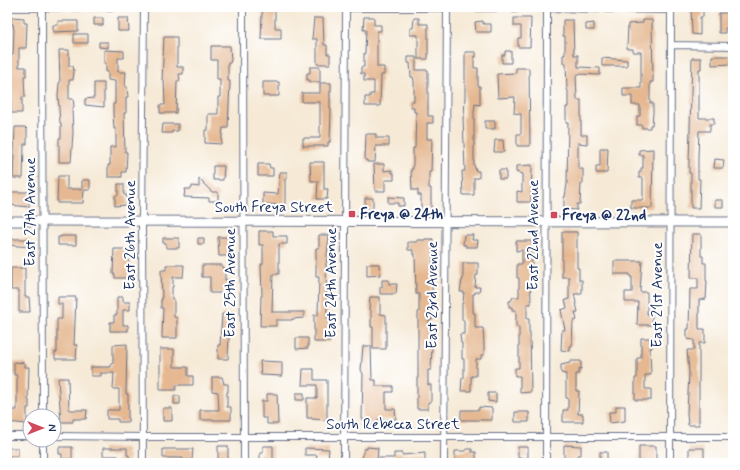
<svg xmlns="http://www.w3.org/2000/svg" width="740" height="470" font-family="Mynerve,sans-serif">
  <rect width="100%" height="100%" fill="#fff"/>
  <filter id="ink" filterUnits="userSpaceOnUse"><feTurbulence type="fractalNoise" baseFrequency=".025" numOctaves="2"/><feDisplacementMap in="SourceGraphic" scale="8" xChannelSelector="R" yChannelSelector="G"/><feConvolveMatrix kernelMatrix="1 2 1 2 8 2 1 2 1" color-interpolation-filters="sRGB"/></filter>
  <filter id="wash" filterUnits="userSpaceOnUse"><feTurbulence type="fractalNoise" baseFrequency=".012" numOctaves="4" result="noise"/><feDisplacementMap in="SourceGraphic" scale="16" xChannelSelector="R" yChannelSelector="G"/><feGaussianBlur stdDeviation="0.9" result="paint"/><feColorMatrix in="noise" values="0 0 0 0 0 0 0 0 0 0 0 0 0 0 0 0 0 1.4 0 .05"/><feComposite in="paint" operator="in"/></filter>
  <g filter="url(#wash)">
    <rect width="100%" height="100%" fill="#f6ead7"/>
    <g id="blocks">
      <!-- building -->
      <path fill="#e5b891" d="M264 7H275V28H281V39H261L262 14 263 11H264Z
        M691 7H703V17H700V35L692 34Z
        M719 13H732V28H725V33H719Z
        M12 17 24 18V23H27L26 48H19V67H26V76H24L25 97H22V113H11V97H8L9 55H13L14 30 13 24H11Z
        M364 17H374V25H381V31H377V67H384V75H381L380 106H365V97H370V94H374V81H364V74H361V67H364V53H365L366 30H363Z
        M94 18H103V25H94Z
        M118 18H128L129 31H118Z
        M314 18H323L324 45H327V54H330V64H317V39H312Z
        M414 18H419V24H428V59H418V35H410V28H413Z
        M514 18H531L530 47H518V38H521V26H514Z
        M563 20H573L574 55H578V67L600 68V75L578 74 576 75 577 100H581V135H587V144L578 143V169H583V184H581L580 204H577V210L564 209V197H565L567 184 568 123H566V107H568V90H567L566 63H563V55H565V36H563Z
        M643 20H652L653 82H650V103H653V113L652 125H650V128H642V125H637V116H640V105H632V96H623V88H641V52H633V49H627L628 24 643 23Z
        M58 21H78V31L53 32V25H58Z
        M483 21V24H491V32H476L475 22Z
        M594 23V30H586V24Z
        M74 34H88V43H74Z
        M164 37H177V67H183V74H179L180 81H177L176 113H160V105H165L164 80H162Z
        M99 42H108V48L99 47Z
        M211 46H230L231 60 230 63H228V81H230L228 128H223L221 144 205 143V130H208V114H218V97H220V79H217V60H211Z
        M59 50H69V66H73L74 71 73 80H69V99H73L74 106 72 110 73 132 71 162H59V138H61V123H60L58 95 59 83H60Z
        M104 50 124 51V58H118V72H126L125 87H127L128 97H126V113H124L125 152H127L126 172H122V177H108V165H110V147H116V129H114L113 113V104H115V81L108 80V72H106V63H104Z
        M505 51H511V63H502V55H505Z
        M465 52H476V57H474V68H478V86H480V105L475 104 474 112V165L476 171H479V178H474V195H463L462 171H465L463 117H464L465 96Z
        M712 56H733V64L712 65Z
        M408 57H416V70H428V116H433V123H427V139H432L431 172H429V188H431V211H421V195H418V190H412L411 169H413V148H415L416 112H414V107H411V101H414V81L413 77H411L410 63H408Z
        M602 58 627 60V66H602Z
        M692 58H701V69H699V118H714V124H710V131H699L698 157V179H700L699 208H691V173H689V164Z
        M310 67H320V82H310V80H307V73H310Z
        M516 68H529L530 146H517V134H521V114L514 113 515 97 498 98 497 74 516 73Z
        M263 82H279V96H263Z
        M94 83H104V107L85 105V99L94 98Z
        M320 83H331V91H330V109H331L330 142H328V146H303V138H320V102H302V93H320Z
        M485 121H495V129H485Z
        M163 124H178V131H172V133H162Z
        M15 127H25L27 129V144H24L23 178H13Z
        M366 134H376V138H389V146H376L375 162H367V160H365Z
        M495 140H503L504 152H494Z
        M600 148H608L607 173H596V166H600Z
        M653 149 652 208H631V200H642L643 198V178H639V172H641V168H643V155H639V150Z
        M715 159 724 160 723 168H714Z
        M310 162H324V189H328L327 199H317L318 181H311Z
        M258 164H269L270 168H273V176H258Z
        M374 164H384V171L392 170V173H394V180H385V191H375Z
        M532 165 531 202H517V191L522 192V174L516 172V166Z
        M213 166H224L223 180H213Z
        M499 170H506V179H499Z
        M280 172H287V179H285V205L263 204V193L278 194Z
        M58 176H67V189H82V180H90V190H84L83 203H57Z
        M199 179 212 192H218V201H209V198L184 197 185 189H191L192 188V186L199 187Z
        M118 184H124V195H127V205L115 206V196L118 195Z
        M10 192H29V207L10 205Z
        M388 197 404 198V206H398V203H388Z
        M365 198H373V209H365Z
        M715 200H723V207H715Z
        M259 231H273V236H287V244H279V274H273L272 312H304V318L292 319V320H276V326H260L261 296H262L261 264H263V245H259Z
        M562 232H577V268H579V280H582V294H574L578 312H575L577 320 573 321 572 346H570V351L561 350 562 330H565L561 310 567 308 565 300 569 299V277H562Z
        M692 234H701V256H703V263H706V281H707L706 299 699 300V329H705V343H699V425H688L687 414 689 372 687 350H694V340L687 339V329H689L690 289H698V278H691Z
        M319 235H329L326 265 327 316 328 320H329L330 342H314V315H318L319 277H316V248H319Z
        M464 235H473L472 240H478L477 247H466V245H463Z
        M61 236H76V245H58V237H61Z
        M218 237H232L231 256H219Z
        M163 238H179V248H166V243H163Z
        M198 238H204V244H198Z
        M7 239H30V247L7 245Z
        M425 239H433L432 294H430V312H432V320H429V336H431V346H432L431 370H428V385H431V402H428V409H417V378H418V312H419V294H416L415 254H413V250H408V242H417V240H425Z
        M516 241H532V271H530L531 304H527V319H529V332H530L531 392 520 393V376H515V368H519V327H516V310H512V307H509V301H511L513 297H519V278H517V264H522V250L516 251Z
        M114 249H126L129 264V278H115V274H113Z
        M614 261H642L640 292H647V314H652V325H637L638 302H625V292H632V277H630V274H614Z
        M463 263H478V275H476L475 287H480L479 292H475V294H473V313H475V328H483L484 345V355H481V359H476V376H471V391H461L462 378H464V359H462V343H461L460 334H464V320H462V303H463L464 292H460L462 280H463Z
        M367 264H379L380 275 367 276Z
        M166 265H184L183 277H173V287H172V299H174V317L177 318V338H162L163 308H161V300H162L161 270H166Z
        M202 265H222V268H225V280H228V286H224V293H210V277H202Z
        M11 268H25V297H29L30 312H19V290H11Z
        M382 280H389V284H397L396 294H380V287H382Z
        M58 297H76L74 345H77L76 359H55V352H57V319H62V304H58Z
        M117 297H123V302H130V310H123V325H128V331H110V322H114V315H117Z
        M370 297H380V314L386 315V349H373V327H371V310H369Z
        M222 314H230L228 359H218V345H220Z
        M296 338H308V348L296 349Z
        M641 338H652V348H650L651 375H645V389H651V400H635V378H637V358H641Z
        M127 344 126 394H128V422H118V419H107V410H119V389H113L114 373H101V376H91V367H111V364H113V345Z
        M363 346H371L372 380H376V386H393V392H386V409H395L396 419 377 420V425L367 424V420L362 419 363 374 361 370Z
        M160 349H174V367H188V376H193V385H176V390H160Z
        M260 361 282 362V376L261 375Z
        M570 361H581V369H579V374H576V391H579L578 414H583V422H563V410H568V398H566V374L561 373V365L570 363Z
        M14 362 25 363V367H29L28 400H29V408H27V424L7 422V410H17V375H14Z
        M303 369H314V380H327V420L312 419V418H307V398H317V385H302Z
        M212 377H222L224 384H228V392H227V407H231V420H200V410H219L218 392 212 391Z
        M58 378H68L69 410H87L86 419H73V422H61Z
        M296 393H304V400H296Z
        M488 393H496V402L488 401Z
        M267 394H277L278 424H267V418H262V401H267Z
        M174 396H180V404H174Z
        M616 406H625V421L610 423 609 412H616Z
        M479 407 492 408V420H461V410H479Z
        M163 408H172V421H163Z
        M515 412H529V422H515Z
        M564 445 581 446V455H578L577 461 564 460Z
        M218 446H228V463H218Z
        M263 446H273V460H260V453H263Z
        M639 446H656V463H639Z
        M59 447H72V459H62V454H59Z
        M367 447 378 448 377 463 362 462 363 452H364V449H367Z
        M518 447H528V458H518Z
        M7 448H18V456H7Z
        M103 448H127V455H129V463H118V456H103Z
        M305 448 329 449 328 459H316L317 455H305Z
        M689 448H704V463H689Z
        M163 449H193L192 460H183V458H163Z
        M466 449H472V452H476V463H462V461H455V451H466Z
        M600 452H607V460H600Z
        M394 453H402V455L425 453V463H379V458H394Z"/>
    </g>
  </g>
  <g filter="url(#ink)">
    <use href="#blocks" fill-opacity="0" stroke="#687088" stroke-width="1"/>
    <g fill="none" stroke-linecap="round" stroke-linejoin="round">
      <!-- street casing -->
      <g stroke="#687088" stroke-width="8">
        <path id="street" d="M42 7 43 416
          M243 7 244 463
          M7 8 113 7
          M346 8H547L671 10
          M671 45 733 46
          M7 436H30
          M54 436 143 437H733
          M43 440V463
          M143 463 142 221 144 7
          M344 463 346 7
          M444 463 447 7
          M546 463 547 8
          M670 463 671 7"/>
      </g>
      <!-- secondary casing -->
      <g stroke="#687088" stroke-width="11">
        <path id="secondary" d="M7 221 733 222"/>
      </g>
      <!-- street -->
      <use href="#street" stroke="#fff" stroke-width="6"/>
      <!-- secondary -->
      <use href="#secondary" stroke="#fff" stroke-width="9"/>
    </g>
  </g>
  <!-- markers -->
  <g fill="#d1495b" stroke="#fff" stroke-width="1.5">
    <rect x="348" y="210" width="8" height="8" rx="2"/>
    <rect x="550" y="211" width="8" height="8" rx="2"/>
  </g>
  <g text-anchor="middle" stroke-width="4" stroke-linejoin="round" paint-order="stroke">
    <!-- street labels -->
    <g font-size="15" fill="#1b2f5e" stroke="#fff">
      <text x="274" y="212">South Freya Street</text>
      <text transform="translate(30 212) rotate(-90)" y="5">East 27th Avenue</text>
      <text transform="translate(130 235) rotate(-90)" y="5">East 26th Avenue</text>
      <text transform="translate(533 235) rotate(-90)" y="5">East 22nd Avenue</text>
      <text transform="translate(230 283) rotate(-90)" y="5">East 25th Avenue</text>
      <text transform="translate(331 283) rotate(-90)" y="5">East 24th Avenue</text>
      <text transform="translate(432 295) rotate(-90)" y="5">East 23rd Avenue</text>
      <text transform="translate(657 295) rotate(-90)" y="5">East 21st Avenue</text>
      <text x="393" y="429">South Rebecca Street</text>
    </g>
    <!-- poi labels -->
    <g font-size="15" font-weight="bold" fill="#1b2f5e" stroke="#fff" text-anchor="start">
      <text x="360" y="219">Freya @ 24th</text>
      <text x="562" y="220">Freya @ 22nd</text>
    </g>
  </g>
  <!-- margin -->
  <rect width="740" height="470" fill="none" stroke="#fff" stroke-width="24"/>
  <!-- north arrow -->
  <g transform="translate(42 428) rotate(90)"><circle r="19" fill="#ffffff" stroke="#a4acbf"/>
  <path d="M0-3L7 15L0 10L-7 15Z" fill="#d1495b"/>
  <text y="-6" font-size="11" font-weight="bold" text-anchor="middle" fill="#1b2f5e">N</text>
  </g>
</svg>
